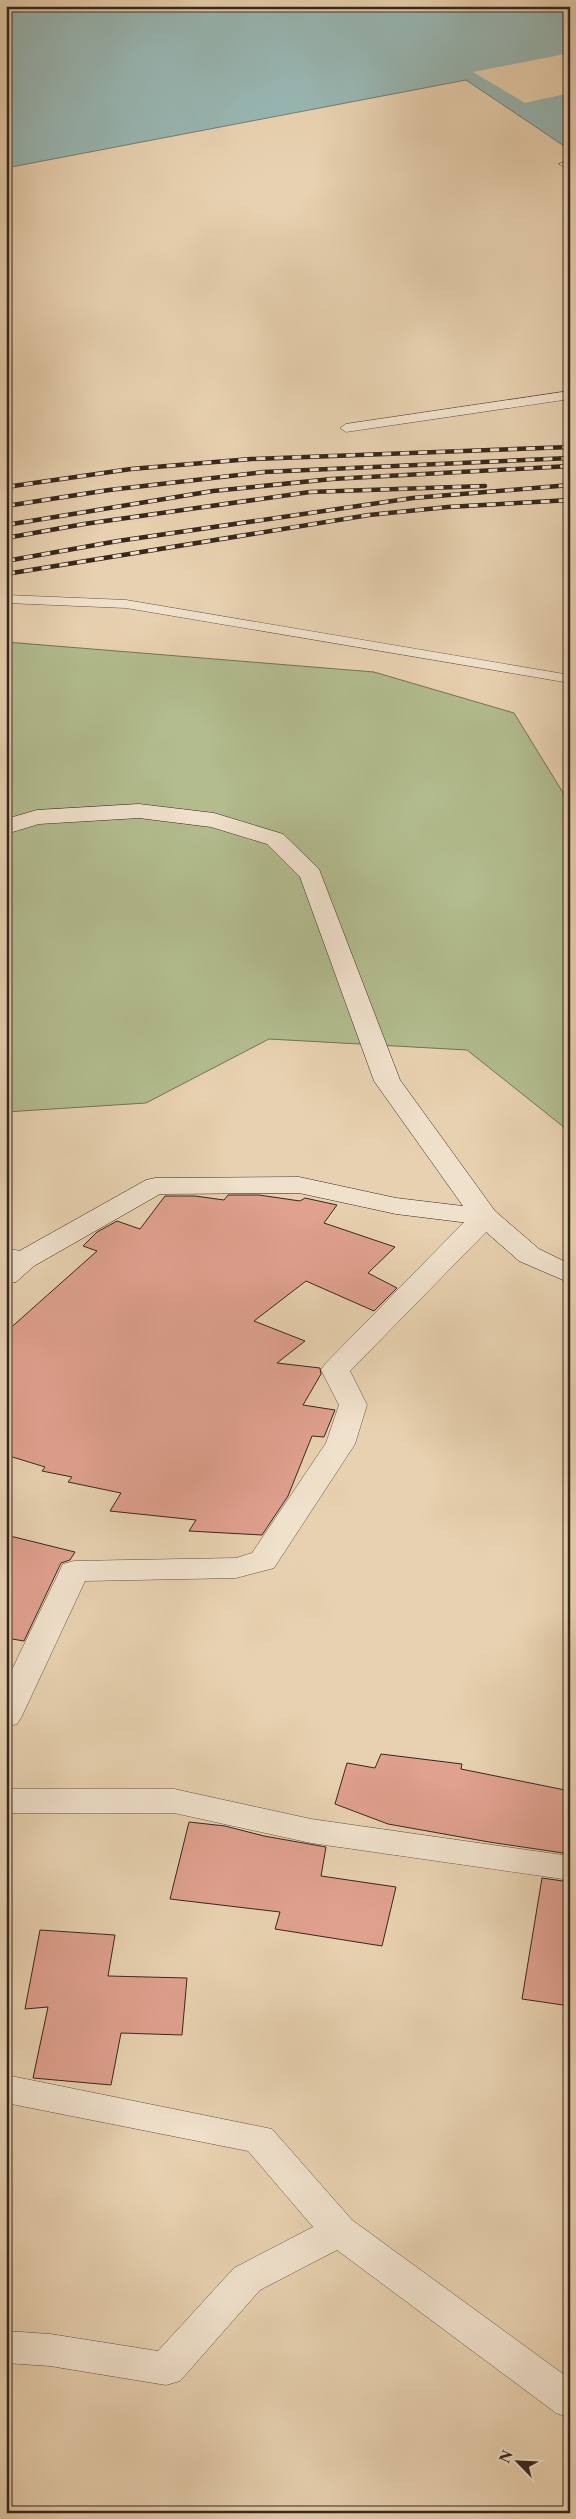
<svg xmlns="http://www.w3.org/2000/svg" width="576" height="2519" font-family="'Libre Caslon Text',serif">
  <rect width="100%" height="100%" fill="#e8d1b0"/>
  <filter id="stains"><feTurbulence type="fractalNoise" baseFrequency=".004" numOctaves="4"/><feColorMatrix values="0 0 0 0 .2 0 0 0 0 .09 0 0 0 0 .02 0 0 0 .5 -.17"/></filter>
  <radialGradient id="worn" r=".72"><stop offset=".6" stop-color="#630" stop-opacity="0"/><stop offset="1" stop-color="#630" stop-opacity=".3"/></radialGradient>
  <!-- green -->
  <path fill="#b2bc8e" stroke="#747256" d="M6 642 374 672 514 713 570 804V1132L467 1050 269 1039 146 1103 6 1112Z"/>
  <!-- water -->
  <path fill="#98b6b2" stroke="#717d77" d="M6 6H570V150L466 80 6 168Z"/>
  <!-- pier -->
  <path fill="#e8d1b0" d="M570 53V93L525 103 473 72Z"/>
  <!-- building -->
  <path fill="#e0a18f" stroke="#37271e" d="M228 1195H259L300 1201 305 1198 337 1205 324 1223 395 1247 368 1273 397 1288 374 1311 306 1281 254 1321 305 1341 277 1363 320 1368 321 1374 303 1405 335 1410 324 1437 312 1436 288 1496 262 1535 189 1531 196 1520 110 1511 121 1493 68 1482 72 1477 42 1471 45 1467 6 1455V1332L97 1251 83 1246 97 1232 117 1221 140 1229 165 1196H195L224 1200Z
    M6 1535 75 1552 70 1560 61 1563 24 1641 6 1638Z
    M381 1754 462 1764 461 1769 570 1791V1854L489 1842 388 1824 335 1804 347 1763 375 1768Z
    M189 1822 225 1826 264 1836 326 1847 321 1876 396 1887 382 1946 275 1929 280 1912 170 1899Z
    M542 1878 570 1882V2006L522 1999Z
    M40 1930 115 1935 108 1976 187 1978 182 2035 121 2033 111 2085 33 2078 48 2007 25 2009Z"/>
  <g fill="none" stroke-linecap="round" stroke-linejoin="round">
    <!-- lane casing -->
    <g stroke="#635242" stroke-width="1">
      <path id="lane" d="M570 160V166L564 167 559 164Z
        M570 391V399L346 432 340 428 346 424Z
        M6 595 126 600 570 675V683L126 608 6 603Z"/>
    </g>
    <!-- street casing -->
    <g stroke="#635242" stroke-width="1">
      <path id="street" d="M485 1209 495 1211 499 1217 495 1223 350 1371 367 1405 355 1444 274 1568 236 1578 85 1581 22 1716 17 1724 6 1727V1682L63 1564 74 1561 236 1558 252 1553 326 1443 339 1405 321 1370 325 1364 475 1211Z
        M6 1248 34 1254 38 1260 34 1266 24 1268 6 1265Z
        M6 1789H174L311 1819 570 1856V1880L311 1843 174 1813H6Z
        M6 2075 272 2129 352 2220 570 2379V2418L556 2413 337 2250 260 2290 180 2381 166 2385 50 2366 6 2363V2331L50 2334 158 2351 234 2268 313 2227 248 2151 6 2103Z"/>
    </g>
    <!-- secondary casing -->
    <g stroke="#37271e" stroke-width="1">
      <path id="secondary" d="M139 804 214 813 283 834 319 869 400 1080 495 1211 539 1249 570 1264V1283L519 1261 477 1224 396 1214 299 1193 160 1194 34 1266 16 1282 6 1284V1261L14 1254 146 1180 155 1178 299 1177 396 1198 463 1206 374 1081 300 877 267 844 211 827 139 818 39 824 6 834V819L37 810Z"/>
    </g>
    <!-- lane -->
    <use href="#lane" fill="#f0e1cc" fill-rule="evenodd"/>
    <!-- street -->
    <use href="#street" fill="#f0e1cc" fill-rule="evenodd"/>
    <!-- secondary -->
    <use href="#secondary" fill="#f0e1cc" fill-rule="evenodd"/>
    <!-- rail casing -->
    <g stroke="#37271e" stroke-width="4.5">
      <path id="rail" d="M6 487 131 469 251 459 570 447
        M6 506 109 490 264 472 570 458
        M6 525 213 491 332 479 570 466
        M6 538 84 524 310 492 485 486
        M6 561 118 541 413 498 570 485
        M6 574 369 515 448 507 570 500"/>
    </g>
    <!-- rail -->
    <use href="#rail" stroke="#f0e1cc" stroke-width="3" stroke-dasharray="9" stroke-linecap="butt"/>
  </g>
  <!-- margin -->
  <rect width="576" height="2519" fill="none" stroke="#e8d1b0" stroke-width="25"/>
  <rect x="8" y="8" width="561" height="2504" fill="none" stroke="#37271e" stroke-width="2.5"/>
  <rect x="12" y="12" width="551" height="2494" fill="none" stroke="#37271e"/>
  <!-- north arrow -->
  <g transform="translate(518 2462) rotate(294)" stroke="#f0e1cc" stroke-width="4" paint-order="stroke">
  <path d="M0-4L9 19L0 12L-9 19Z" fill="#37271e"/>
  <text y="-8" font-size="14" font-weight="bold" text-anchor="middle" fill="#37271e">N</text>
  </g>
  <rect width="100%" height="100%" filter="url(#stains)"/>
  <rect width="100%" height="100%" fill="url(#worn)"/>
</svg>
